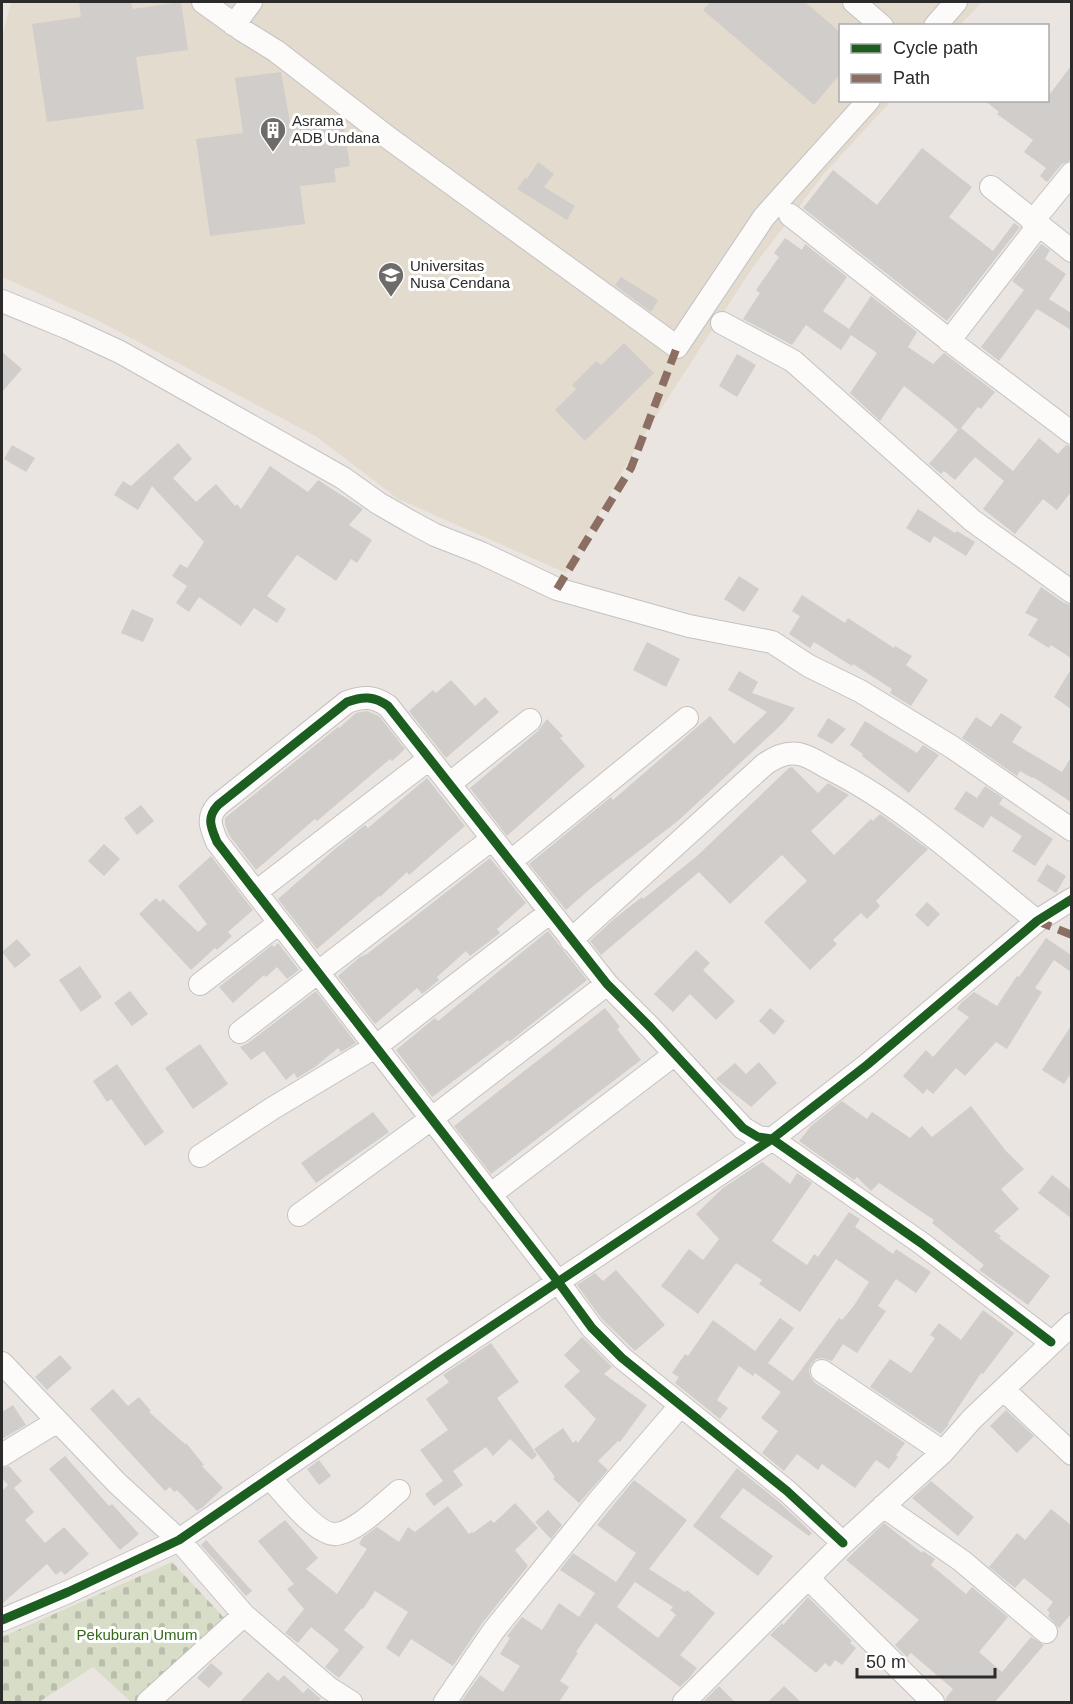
<svg xmlns="http://www.w3.org/2000/svg" width="1073" height="1704" font-family="Helvetica,sans-serif">
  <defs>
    <pattern id="cemetery-stones" width="16" height="16" patternUnits="userSpaceOnUse" patternTransform="scale(1.5)"><rect width="16" height="16" fill="#d8ddc8"/><path d="M2 7V4a2 2 0 0 1 4 0v3zM10 15v-3a2 2 0 0 1 4 0v3z" fill="#babeac"/></pattern>
  </defs>
  <rect width="100%" height="100%" fill="#eae5e0"/>
  <!-- education -->
  <path fill="#e4dbcf" d="M11 2H982L960 25 840 26V100L891 101 823 175 753 267 638 444 566 573 398 499 317 437 95 319 2 277V37Z"/>
  <!-- cemetery -->
  <path fill="url(#cemetery-stones)" d="M172 1562 228 1622 142 1702H131L93 1667 39 1702H2V1637Z"/>
  <!-- building -->
  <path fill="#d0cdca" fill-rule="evenodd" d="M79 2H131L133 9 181 2 188 50 136 57 144 109 47 122 32 24 81 17Z
    M710 2H805L840 32V74L814 105 703 10Z
    M1071 66V160L1062 164 1047 182 1040 176 1046 168 1024 152 1033 140 997 114 999 112 984 100H1047V98Z
    M281 72 291 128 343 121 350 166 334 169 336 182 300 186 305 224 210 236 196 139 243 133 235 78Z
    M922 148 972 187 949 217 993 251 1014 223 1020 227 947 321 803 208 833 170 877 205Z
    M538 162 554 174 544 187 575 206 567 220 517 189 525 178 527 179Z
    M785 238 802 250 805 244 847 277 823 311 849 329 871 296 917 332 908 347 933 364 944 353 995 392 981 409 978 407 961 428 1013 471 1039 438 1058 454 1066 445 1071 446V492L1057 510 1043 499 1015 534 983 509 1004 481 975 457 955 480 944 471 941 474 929 464 958 430 947 420 904 386 880 421 850 393 877 353 851 335 841 350 806 325 792 345 743 319 760 293 756 290 779 257 774 253Z
    M1041 244 1050 250 1045 259 1066 274 1049 299 1071 313V330L1037 309 999 361 981 347 1024 290 1012 281Z
    M621 277 658 300 651 312 615 285Z
    M624 343 654 373 585 441 555 410 576 389 572 385 596 361 601 365Z
    M2 352 22 369 2 392Z
    M737 354 756 365 737 397 719 386Z
    M178 443 192 459 173 478 196 502 216 484 235 506 237 504 241 509 270 466 308 492 318 480 363 509 349 525 372 540 357 563 351 559 336 581 297 555 267 596 286 609 277 623 254 608 241 626 199 597 189 612 176 603 187 586 172 576 180 564 187 568 204 542 152 486 138 510 114 495 123 481 131 486Z
    M12 445 35 458 26 472 4 459Z
    M918 509 955 533 957 531 975 542 966 556 934 536 930 543 906 528Z
    M739 576 759 589 744 612 724 599Z
    M1041 587 1064 603 1071 605V658L1051 645 1049 648 1028 635 1038 619 1025 613Z
    M802 595 845 623 848 618 894 648 895 646 912 656 906 665 928 680 911 706 890 693 892 689 853 664 852 666 814 642 810 648 789 634 800 616 792 611Z
    M132 609 154 619 143 642 121 633Z
    M647 642 680 659 666 687 633 670Z
    M1071 669V709L1054 697Z
    M739 671 758 682 752 693 795 708 782 724 679 820 591 888 566 910 529 864 611 797 613 800 710 716 734 744 767 712 728 690Z
    M451 680 475 706 485 697 499 712 446 758 409 711 433 690 436 693Z
    M367 711 379 716 405 749 392 761 390 759 317 821 315 819 256 870 229 835 225 824V818L338 727 339 728 356 713Z
    M1001 713 1022 727 1012 742 1062 772 1071 757V802L1033 777 1032 778 1020 771 1017 776 962 738 976 717 991 727Z
    M828 718 846 729 832 744 817 736Z
    M547 719 563 736 560 738 585 766 507 836 470 788 538 731Z
    M865 721 917 753 923 745 939 755 909 793 862 756 863 754 850 745Z
    M792 767 818 793 828 783 849 795 811 831 834 855 871 819 873 821 880 814 928 849 876 901 880 906 867 919 861 913 833 940 837 944 810 970 764 922 807 881 782 855 730 904 699 872 601 955 590 941 614 919 642 897 643 899 696 857 789 768Z
    M427 778 465 826 409 875 407 872 380 897 379 896 317 949 278 899 335 849 365 825 368 828Z
    M985 786 1003 798 999 804 1053 839 1035 866 1012 851 1022 836 991 816 983 828 954 809 966 791 977 798Z
    M141 805 154 821 137 835 124 818Z
    M104 844 120 859 104 876 88 861Z
    M211 856 253 910 228 932 232 936 217 950 215 948 191 970 139 914 156 898 160 902 163 899 198 932 207 924 178 886Z
    M490 858 526 903 497 929 500 933 470 956 466 951 437 977 439 980 422 994 417 988 375 1024 338 976 360 957 367 954Z
    M1047 864 1066 876 1056 893 1037 881Z
    M927 902 940 914 928 927 915 915Z
    M548 931 587 980 509 1042 508 1040 432 1097 396 1050 435 1018 438 1021Z
    M1046 938 1071 955V972L1054 960 1035 988 1042 992 1007 1049 996 1042 965 1076 956 1068 933 1094 927 1089 923 1094 903 1076 926 1050 933 1057 969 1017 957 1009 961 1003 974 992 997 1006 1017 976 1019 977Z
    M17 939 31 955 15 968 2 952Z
    M278 943 299 970 287 979 277 967 266 977 264 975 233 1003 219 987 272 945 274 947Z
    M696 950 710 963 703 970 735 1001 716 1020 690 994 673 1012 654 994Z
    M80 966 102 997 81 1012 59 980Z
    M130 991 148 1014 132 1026 114 1003Z
    M316 991 356 1043 341 1052 338 1048 315 1067 297 1078 294 1073 286 1080 264 1051 251 1060 240 1047 248 1043Z
    M605 1008 620 1027 617 1029 641 1060 491 1174 454 1126Z
    M770 1008 785 1021 774 1035 759 1021Z
    M1071 1026V1073L1064 1084 1042 1070Z
    M200 1044 228 1084 193 1109 165 1068Z
    M759 1062 777 1083 751 1107 716 1079 735 1063 746 1074Z
    M117 1064 164 1132 145 1146 111 1099 107 1102 93 1081Z
    M842 1101 867 1119 872 1112 910 1138 922 1126 932 1137 971 1106 1006 1151 1024 1169 1001 1189 1019 1209 994 1231 1001 1236 999 1238 1050 1276 1028 1305 979 1270 984 1265 932 1223 934 1220 879 1183 871 1191 857 1177 854 1180 799 1141 811 1126Z
    M373 1112 389 1132 316 1183 301 1163Z
    M762 1162 790 1184 797 1173 812 1183 772 1241 807 1265 814 1254 818 1257 849 1212 860 1219 855 1227 893 1254 896 1249 931 1272 916 1293 896 1279 878 1306 886 1311 857 1353 843 1344 832 1361 822 1358 816 1359 811 1364 809 1370 810 1376 814 1382 905 1443 896 1455 898 1457 889 1469 876 1460 855 1488 822 1464 818 1470 797 1454 784 1471 762 1453 778 1431 761 1418 781 1392 755 1373 753 1376 739 1366 717 1400 728 1408 720 1419 675 1383 679 1377 672 1373 685 1354 688 1356 713 1320 755 1351 780 1318 794 1328 768 1363 793 1381 839 1318 842 1320 853 1307 869 1282 836 1259 800 1312 759 1284 762 1280 736 1263 698 1314 661 1286 689 1249 703 1260 719 1239 696 1214 723 1188Z
    M1052 1175 1071 1190V1218L1038 1193Z
    M616 1270 665 1325 635 1351 602 1319 577 1285 595 1273 603 1281Z
    M983 1310 1014 1333 983 1374 981 1373 948 1423 949 1424 941 1434 870 1387 890 1359 911 1373 935 1338 930 1335 939 1323 961 1340Z
    M582 1337 612 1367 604 1374 647 1405 620 1442 618 1441 598 1461 608 1470 579 1503 553 1479 555 1477 534 1449 563 1428 573 1443 576 1440 578 1443 596 1419 564 1386 580 1371 564 1355Z
    M491 1343 519 1382 497 1398 537 1455 532 1460 510 1439 493 1456 486 1447 453 1471 463 1485 434 1506 425 1494 443 1481 420 1450 448 1430 426 1399 449 1382 443 1375Z
    M60 1355 72 1368 47 1390 35 1377Z
    M113 1389 128 1406 139 1397 151 1411 149 1412 185 1444 186 1443 204 1465 202 1466 223 1488 203 1507 197 1511 177 1490 174 1492 170 1487 165 1491 90 1409Z
    M13 1405 26 1425 2 1439V1412Z
    M1006 1410 1034 1436 1017 1453 990 1426Z
    M65 1456 109 1506 112 1504 139 1534 120 1550 49 1469Z
    M319 1460 331 1476 319 1485 307 1469Z
    M9 1466 22 1481 14 1488 34 1512 25 1520 45 1543 64 1527 89 1554 65 1575 61 1571 56 1575 47 1564 2 1604V1491L8 1485 2 1478V1468Z
    M737 1468 778 1501 812 1533 809 1536 743 1488 720 1517 773 1556 758 1576 693 1526Z
    M634 1480 687 1520 649 1569 685 1592 687 1590 715 1613 680 1655 697 1668 691 1676 680 1687 596 1623 576 1652 578 1653 560 1681 569 1687 559 1702H461L480 1675 503 1692 520 1666 500 1654 510 1638 507 1636 522 1617 542 1630 559 1603 579 1617 595 1593 560 1570 573 1553 616 1582 636 1553 597 1525ZM635 1582 673 1607 670 1610 676 1615 658 1638 617 1607Z
    M931 1481 974 1517 958 1536 912 1498Z
    M515 1503 538 1528 515 1550 528 1566 483 1622 453 1666 411 1639 399 1657 386 1648 408 1612 375 1591 363 1609 362 1608 344 1630 364 1647 339 1678 325 1667 339 1650 311 1627 298 1643 285 1633 304 1609 287 1589 294 1584 258 1541 285 1520 318 1558 306 1569 337 1594 367 1549 359 1544 363 1537 377 1527 399 1542 408 1527 415 1532 448 1506 469 1534 472 1532 473 1533 491 1520 494 1523Z
    M1051 1509 1071 1525V1614L1059 1628 1048 1616 1050 1613 1047 1610 1053 1602 1024 1578 1015 1588 989 1567 1017 1533 1025 1540Z
    M548 1510 562 1525 551 1539 535 1522Z
    M884 1523 922 1553 923 1551 935 1559 931 1565 966 1594 972 1587 1008 1617 979 1652 1002 1672 1031 1637 1044 1645 995 1702H946V1698L953 1689 911 1653 907 1657 895 1645 919 1620 846 1560Z
    M206 1540 252 1591 246 1596 201 1545Z
    M808 1597 852 1641 850 1643 856 1648 842 1665 835 1660 830 1667 825 1663 816 1673 770 1635 782 1623 783 1625Z
    M211 1663 223 1673 209 1688 197 1678Z
    M268 1672 278 1681 284 1675 303 1693 308 1688 321 1699 318 1702H240Z
    M719 1686 735 1702H703Z
    M784 1686 801 1702H768Z"/>
  <g fill="none" stroke-linecap="round" stroke-linejoin="round">
    <!-- minor casing -->
    <g stroke="#c3c2c2" stroke-width="24">
      <path id="minor" d="M203 2 242 30 276 51 390 139 677 347 764 217 869 100
        M854 2 882 26
        M234 25 251 2
        M935 26 956 2
        M991 187 1072 251
        M790 215 954 344 1072 433
        M1032 222 1072 173
        M2 301 68 328 120 352 343 478 378 503 411 522 435 535 481 553 557 589 689 626 772 642 809 666 860 691 952 747 1072 830
        M722 323 793 361 973 521 1072 592
        M949 341 1038 226
        M449 784 530 720
        M510 862 687 718
        M256 892 429 759
        M571 940 765 764C776 757 785 752 799 754 810 756 822 765 832 770 904 806 973 870 1037 921
        M200 984 279 923
        M240 1032 492 839
        M200 1156 273 1108 375 1047 549 913
        M490 1195 675 1054
        M299 1215 431 1119 607 984
        M2 1363 117 1483 179 1540 244 1615 329 1688 351 1702
        M822 1371 943 1452
        M1004 1390 1072 1454
        M2 1455 56 1422
        M270 1478C283 1492 317 1537 337 1534 357 1531 384 1503 399 1491
        M883 1506 962 1561 1046 1632
        M843 1543 787 1491 622 1358 592 1328 559 1283 217 842C211 827 206 818 218 805L347 702C363 696 374 696 388 706L607 984 650 1027 743 1128 758 1137 772 1139 921 1243 1051 1342
        M809 1579 933 1702
        M2 1620 68 1592 179 1540 438 1362 772 1139 867 1065 1037 921 1072 899
        M148 1702 244 1615
        M445 1702 494 1630 600 1499 680 1406
        M684 1702 843 1543 943 1452 972 1419 1072 1324"/>
    </g>
    <!-- minor -->
    <use href="#minor" stroke="#fcfbfa" stroke-width="22"/>
    <!-- quiet -->
    <path stroke="#8d6e63" stroke-width="8" stroke-dasharray="15 8" stroke-linecap="butt" d="M557 589 631 468 677 347
      M1037 921 1072 935"/>
    <!-- cycleway casing -->
    <g stroke="#fff" stroke-width="13">
      <path id="cycleway" d="M843 1543 787 1491 622 1358 592 1328 559 1283 217 842C211 827 206 818 218 805L347 702C363 696 374 696 388 706L607 984 650 1027 743 1128 758 1137 772 1139 921 1243 1051 1342
        M2 1620 68 1592 179 1540 438 1362 772 1139 867 1065 1037 921 1072 899"/>
    </g>
    <!-- cycleway -->
    <use href="#cycleway" stroke="#1b5e20" stroke-width="9"/>
  </g>
  <!-- icons -->
  <defs>
    <g id="building-pin" transform="scale(1.35)"><path d="M0 17L-7.5 6A9.5 9.5 0 1 1 7.5 6Z" fill="#6e6c6a" stroke="#fff"/><path d="M-4-6H4V6H1V3H-1V6H-4ZM-2.5-4.3h1.7v1.8h-1.7ZM.8-4.3h1.7v1.8H.8ZM-2.5-1h1.7V.8h-1.7ZM.8-1h1.7V.8H.8Z" fill="#fff"/></g>
    <g id="university-pin" transform="scale(1.35)"><path d="M0 17L-7.5 6A9.5 9.5 0 1 1 7.5 6Z" fill="#6e6c6a" stroke="#fff"/><path d="M0-5L7-2L0 1L-7-2ZM-4 1L0 2.5L4 1V4Q0 6-4 4Z" fill="#fff"/></g>
  </defs>
  <g fill-rule="evenodd">
    <use href="#building-pin" x="273" y="130"/>
    <use href="#university-pin" x="391" y="275"/>
  </g>
  <g text-anchor="middle" stroke-width="6" stroke-linejoin="round" paint-order="stroke">
    <!-- poi labels -->
    <g font-size="15" fill="#2b2b2b" stroke="#fff" text-anchor="start">
      <text x="292" y="126">Asrama<tspan x="292" dy="17">ADB Undana</tspan></text>
      <text x="410" y="271">Universitas<tspan x="410" dy="17">Nusa Cendana</tspan></text>
    </g>
    <!-- park labels -->
    <g font-size="15" fill="#35681b" stroke="#fff">
      <text x="137" y="1640">Pekuburan Umum</text>
    </g>
  </g>
  <!-- border -->
  <rect width="1073" height="1704" fill="none" stroke="#2b2b2b" stroke-width="6"/>
  <!-- legend -->
  <rect x="839" y="24" width="210" height="78" fill="#ffffff" stroke="#aaaaaa" stroke-width="1.5"/>
  <rect x="851" y="44" width="30" height="9" fill="#1b5e20" stroke="#aaaaaa" stroke-width="1.5"/>
  <text x="893" y="54" font-size="18" fill="#2b2b2b">Cycle path</text>
  <rect x="851" y="74" width="30" height="9" fill="#8d6e63" stroke="#aaaaaa" stroke-width="1.5"/>
  <text x="893" y="84" font-size="18" fill="#2b2b2b">Path</text>
  <!-- scale -->
  <path d="M857 1668v9h138v-9" fill="none" stroke="#2b2b2b" stroke-width="3"/>
  <text x="866" y="1668" font-size="18" fill="#2b2b2b" stroke="#ffffff" stroke-width="4.5" paint-order="stroke">50 m</text>
</svg>
